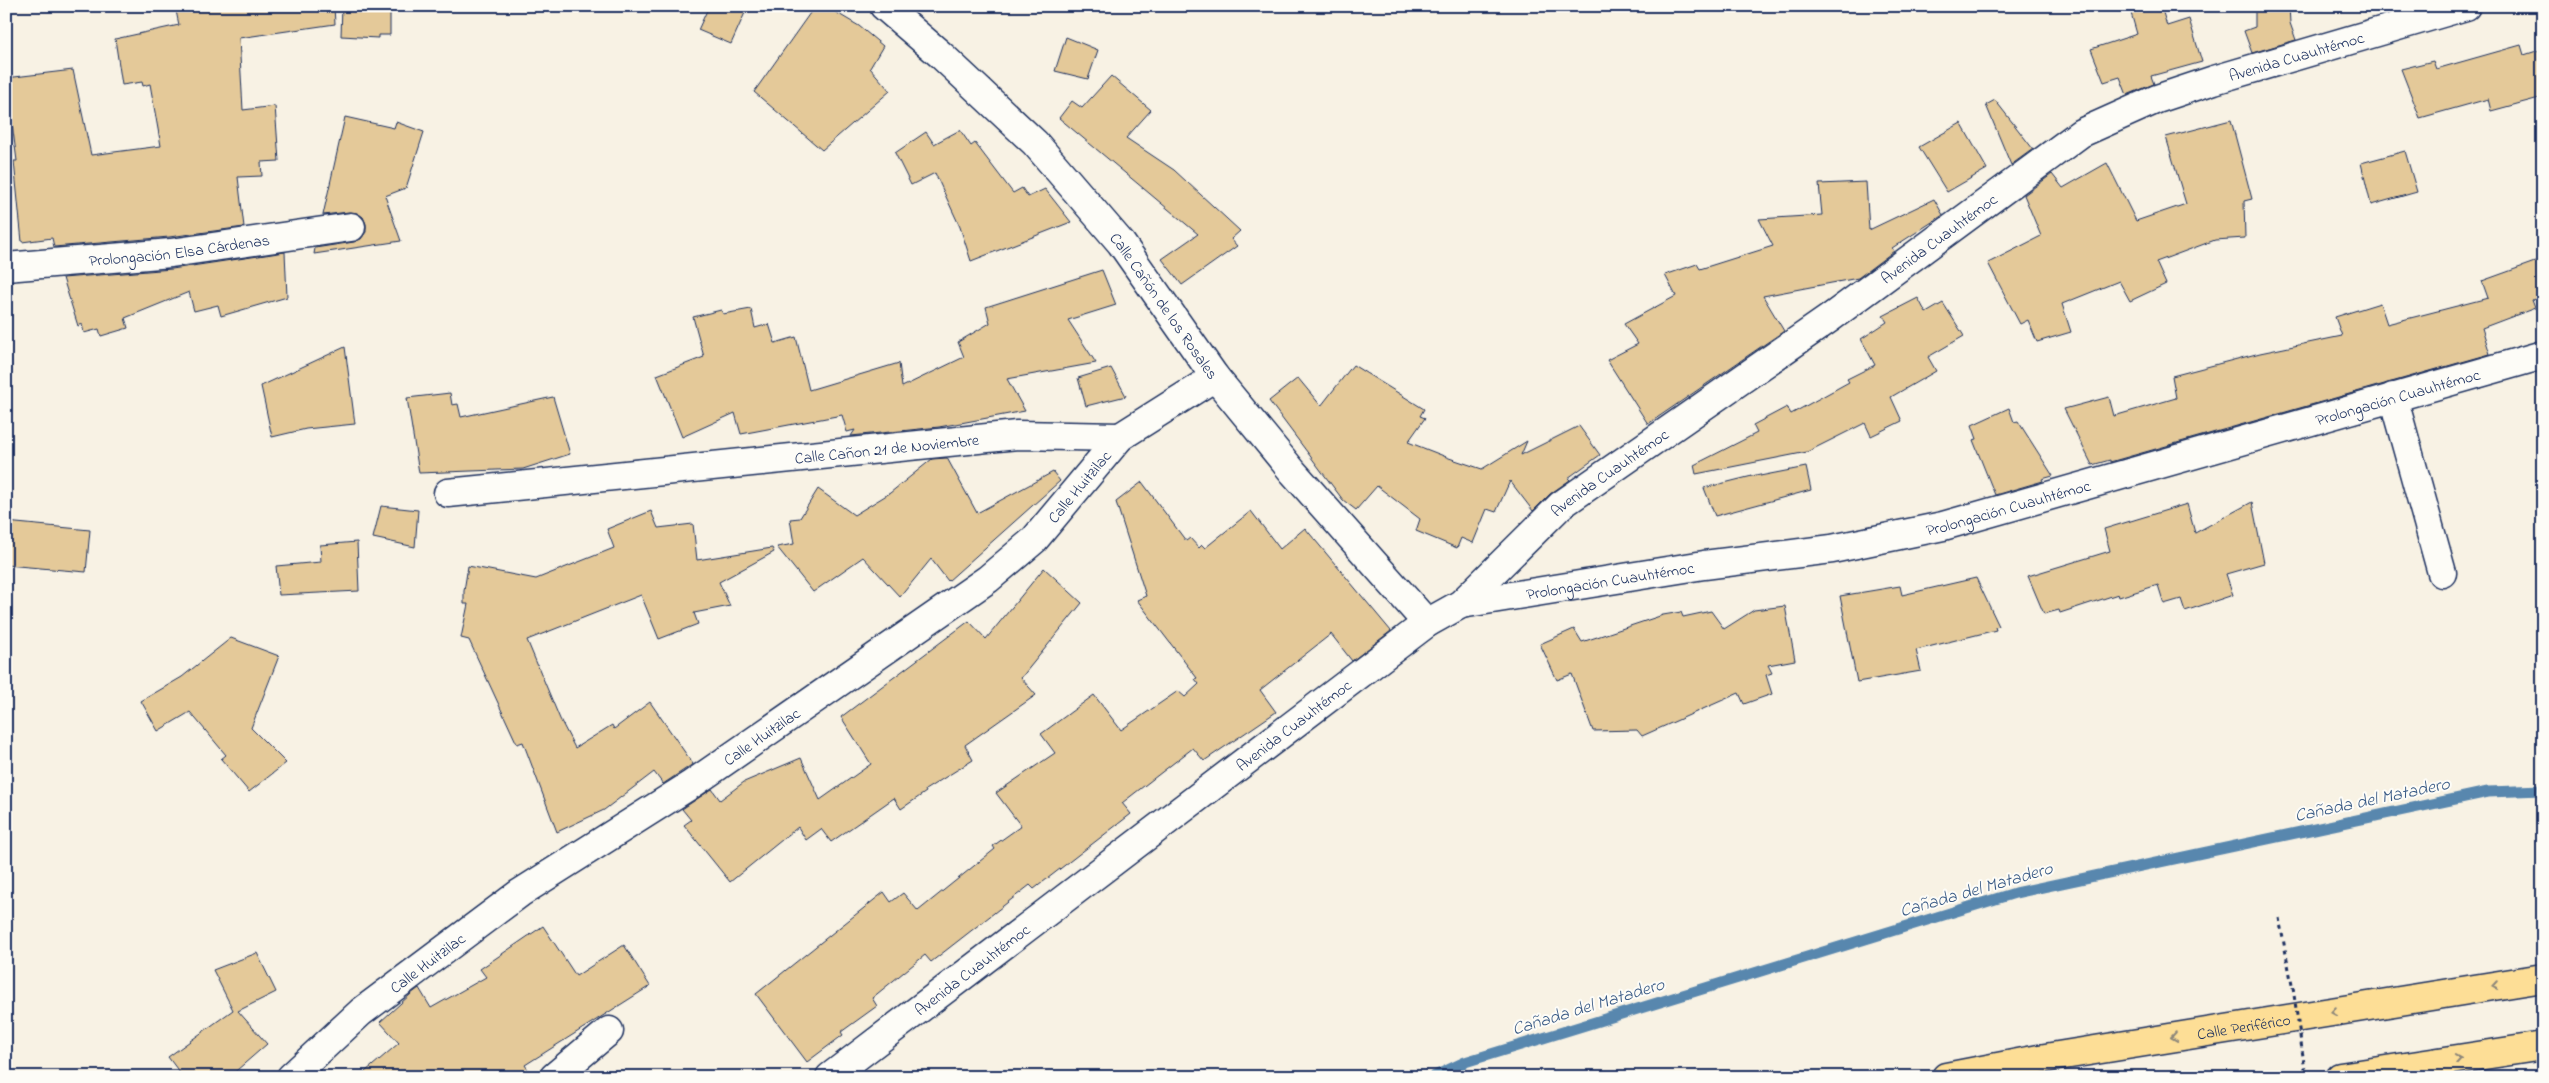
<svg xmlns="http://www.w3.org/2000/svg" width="2549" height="1083" font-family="'Indie Flower',sans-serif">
  <rect width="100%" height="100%" fill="#f8f2e4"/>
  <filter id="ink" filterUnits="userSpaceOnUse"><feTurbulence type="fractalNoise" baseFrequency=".02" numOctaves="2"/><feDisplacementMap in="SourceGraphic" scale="10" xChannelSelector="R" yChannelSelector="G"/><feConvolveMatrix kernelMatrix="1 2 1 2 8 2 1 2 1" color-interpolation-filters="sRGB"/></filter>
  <g filter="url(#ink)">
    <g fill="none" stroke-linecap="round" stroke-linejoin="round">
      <!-- stream -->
      <path stroke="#5987ae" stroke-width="11" d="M1433 1077 1465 1062 2015 893 2488 792 2543 790"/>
    </g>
    <!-- building -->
    <path fill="#e4c999" stroke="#1b2f5e" d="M175 6H334L335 24 239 38 243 110 275 106 279 161 261 162 262 176 238 177 244 227 169 237 54 247 52 238 22 242 14 161H17L6 78 73 70 91 155 161 146 150 84 143 86 142 82 122 85 115 39 179 25Z
      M342 6H390V35H378V38L341 36Z
      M709 6H748L731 44 698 30Z
      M815 6H825L859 26 883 46 870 68 890 91 822 150 754 92Z
      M2155 6H2161L2167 26 2189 19 2202 62 2151 76 2154 84 2127 95 2120 77 2104 82 2091 49 2137 34 2131 13Z
      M2255 6H2289L2290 23 2296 40 2252 53 2244 31 2255 27Z
      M1066 37 1098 50 1088 79 1055 71Z
      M2521 45 2524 55 2543 49V97L2491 111 2488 99 2420 118 2401 69 2433 61 2436 69Z
      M1111 76 1151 110 1126 138 1174 170 1240 231 1231 239 1237 246 1182 285 1162 259 1198 234 1059 118 1072 101 1082 108Z
      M1995 100 2033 149 2011 165 1986 105Z
      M345 117 394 128 396 122 424 132 406 188 385 196 401 241 314 254 315 248 354 242 361 239 366 232V224L363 217 357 213 349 212 323 215Z
      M2231 120 2252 199 2244 201 2245 238 2215 240 2156 262 2166 284 2130 301 2119 281 2062 304 2071 332 2037 342 2028 320 2020 324 1988 263 2041 236 2024 195 2052 174 2063 188 2107 163 2136 221 2186 204 2166 137Z
      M1961 123 1987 169 1947 192 1919 147Z
      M960 130 971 146 975 143 1013 193 1022 188 1028 197 1045 189 1071 222 971 261 960 227 935 173 911 185 895 153 926 132 934 144Z
      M2405 151 2417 192 2371 205 2361 163Z
      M1866 182 1869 230 1934 199 1943 215 1892 248 1894 251 1858 278 1763 296 1784 331 1648 424 1607 360 1638 344 1624 324 1676 296 1665 275 1697 264 1700 269 1773 246 1759 219 1822 215 1819 184Z
      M285 252 287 297 221 316 218 305 194 311 189 292 125 318 128 328 101 336 99 329 84 333 82 324 78 326 63 278 172 269Z
      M2543 259V296L2532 300 2535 308 2482 328 2490 354 2110 462V460L2092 465 2064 409 2109 397 2114 416 2176 398 2172 376 2260 353 2342 336 2335 317 2380 303 2387 324 2488 298 2482 281Z
      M1102 270 1116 305 1068 320 1096 363 1007 379 1025 411 939 427 851 436 855 430 847 432 842 415 741 434 735 413 682 437 657 375 704 357 693 317 721 310 723 314 751 309 755 328 769 324 775 343 796 337 809 390 899 363 902 387 964 357 958 342 990 323 986 307Z
      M1918 298 1926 313 1943 303 1964 336 1928 357 1936 371 1891 397 1902 421 1871 436 1865 423 1807 452 1696 474 1694 465 1757 433 1753 425 1787 407 1791 414 1849 382 1847 379 1875 365 1861 339 1887 322 1883 316Z
      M345 347 355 424 306 429 272 437 261 386Z
      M1353 365 1424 409 1420 416 1425 418 1408 442 1449 458 1482 469 1527 441 1521 455 1579 426 1600 455 1568 478 1570 480 1550 494 1533 511 1510 481 1496 512 1487 509 1473 543 1461 538 1457 548 1416 531 1420 519 1377 486 1356 510 1343 500 1269 401 1298 378 1321 406Z
      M1111 368 1126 396 1086 406 1078 378Z
      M450 393 452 405 458 404 461 417 553 397 570 454 523 469 419 473 407 398Z
      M2009 408 2014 422 2018 421 2053 476 2042 479 2043 481 1995 495 1973 440 1977 439 1972 425Z
      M947 458 977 513 1053 472 1060 481 948 581 931 559 900 597 863 557 813 592 777 547 794 544 790 519 800 518 818 489 854 515 890 493 932 459Z
      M1806 467 1811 490 1715 516 1704 488 1760 474V476Z
      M1142 482 1186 541 1190 538 1199 548 1202 545 1205 548 1251 511 1280 549 1305 528 1391 631 1352 661 1331 634 1260 690 1276 712 1204 761 1193 748 1122 803 1131 814 1034 889 1030 885 931 962 925 955 872 998 877 1006 841 1032 843 1035 807 1062 756 994 884 892 891 902 903 893 918 911 995 849 993 846 1021 826 996 793 1055 753 1041 734 1094 695 1121 730 1178 691 1185 697 1199 684 1195 679 1197 678 1137 600 1146 596 1116 502Z
      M2252 502 2264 563 2226 574 2233 595 2185 611 2181 599 2164 604 2158 585 2119 597 2118 594 2060 613 2059 610 2044 614 2028 576 2110 551 2104 529 2187 504 2195 533Z
      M381 506 418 510 415 547 373 538Z
      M651 511 658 528 693 524 697 560 772 548 774 552 719 582 730 606 694 613 698 624 659 639 641 595 527 640 560 719 575 748 612 725 614 729 650 702 693 764 663 784 654 772 604 810 557 832 523 742 517 744 469 640 461 638 468 604H464V591L468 566 536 579 614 548 607 529Z
      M6 522 90 530 86 572 6 565Z
      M357 542 359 591 279 595 276 566 321 562 320 545Z
      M1044 568 1082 603 1021 678 1036 695 965 745 973 760 925 790 926 792 901 809 894 798 831 842 821 829 806 840 798 827 730 882 684 825 691 820 682 809 712 789 720 800 744 782 801 758 820 800 871 764 841 717 969 621 986 639Z
      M1976 578 1999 626 1995 627 1996 630 1916 650 1921 671 1857 682 1840 596 1900 586 1902 595Z
      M1785 606 1795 660 1768 665 1772 673 1766 675 1772 694 1744 704 1739 693 1642 736 1637 730 1593 731 1572 674 1557 680 1540 644 1574 629 1582 642 1663 615 1681 612 1683 617 1711 611 1724 629 1754 610Z
      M231 638 279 656 251 728 286 763 249 792 221 759 226 755 190 712 158 731 141 701 182 677Z
      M543 926 576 976 624 945 650 986 525 1065 533 1077H359L399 1043 380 1022 411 994 419 988 431 1008 486 977 480 969Z
      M257 953 276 992 238 1011 267 1044 229 1077H183L168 1057 233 1010 213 970Z"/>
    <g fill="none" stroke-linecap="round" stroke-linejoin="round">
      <!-- minor casing -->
      <g stroke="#1b2f5e" stroke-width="31">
        <g id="minor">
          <path id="s1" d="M884 6 941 55 1035 143 1121 243 1215 377 1293 472 1427 623"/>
          <path id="s2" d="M6 267 171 253 351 227"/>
          <path d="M2393 397 2442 573"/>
          <path id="s3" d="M448 493 1017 435 1120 437"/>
          <path id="s4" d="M1461 604 1704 565 1832 549 1943 526 2543 355"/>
          <path id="s5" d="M291 1077 361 1012 520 893 692 784 988 579 1034 540 1120 437 1215 377"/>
          <path d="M554 1077 609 1031"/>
          <path id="s6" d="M830 1077 1427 623 1461 604 1561 505 1830 318 2081 133 2157 99 2214 80 2466 6"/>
        </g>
      </g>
      <!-- highway casing -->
      <g stroke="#1b2f5e" stroke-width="31">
        <g id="highway">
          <path id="s7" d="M1946 1077 2039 1059 2543 978"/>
          <path d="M2340 1077 2543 1046"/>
        </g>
      </g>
      <!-- path -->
      <path stroke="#1b2f5e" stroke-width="3" stroke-dasharray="4 4" stroke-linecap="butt" d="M2279 918 2292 985"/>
      <!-- minor -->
      <use href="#minor" stroke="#fdfcf7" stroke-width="28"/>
      <!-- highway -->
      <use href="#highway" stroke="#fdde96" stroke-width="28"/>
      <!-- path-bridge -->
      <path stroke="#1b2f5e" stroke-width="3" stroke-dasharray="4 4" stroke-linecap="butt" d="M2293 988 2306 1077"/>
    </g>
    <!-- one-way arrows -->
    <defs><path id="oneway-chevron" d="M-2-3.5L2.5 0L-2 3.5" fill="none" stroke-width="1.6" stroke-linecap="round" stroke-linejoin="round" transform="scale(1.25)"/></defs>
    <g stroke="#8c867a">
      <use href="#oneway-chevron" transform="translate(2495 986) rotate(171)"/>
      <use href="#oneway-chevron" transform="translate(2334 1012) rotate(171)"/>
      <use href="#oneway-chevron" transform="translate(2174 1037) rotate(171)"/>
      <use href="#oneway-chevron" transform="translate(2458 1059) rotate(-9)"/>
    </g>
  </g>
  <g text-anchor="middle" stroke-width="4" stroke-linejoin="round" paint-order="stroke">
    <!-- street labels -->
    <g font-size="16" fill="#1b2f5e" stroke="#fdfcf7">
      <text dy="6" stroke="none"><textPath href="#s6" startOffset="1798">Avenida Cuauhtémoc</textPath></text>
      <text dy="6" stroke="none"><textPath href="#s6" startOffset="1392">Avenida Cuauhtémoc</textPath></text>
      <text dy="6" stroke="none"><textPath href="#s2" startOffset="174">Prolongación Elsa Cárdenas</textPath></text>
      <text dy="6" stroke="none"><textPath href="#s1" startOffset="412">Calle Cañón de los Rosales</textPath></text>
      <text dy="6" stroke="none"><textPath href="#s4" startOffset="961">Prolongación Cuauhtémoc</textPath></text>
      <text dy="6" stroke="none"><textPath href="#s3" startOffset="441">Calle Cañon 21 de Noviembre</textPath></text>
      <text dy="6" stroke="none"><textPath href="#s6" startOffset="988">Avenida Cuauhtémoc</textPath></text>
      <text dy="6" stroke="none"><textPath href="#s5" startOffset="988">Calle Huitzilac</textPath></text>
      <text dy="6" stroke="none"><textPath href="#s4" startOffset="556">Prolongación Cuauhtémoc</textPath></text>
      <text dy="6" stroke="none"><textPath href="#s4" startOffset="151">Prolongación Cuauhtémoc</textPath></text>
      <text dy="6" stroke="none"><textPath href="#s6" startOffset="582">Avenida Cuauhtémoc</textPath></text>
      <text dy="6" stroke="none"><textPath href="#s5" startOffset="582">Calle Huitzilac</textPath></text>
      <text dy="6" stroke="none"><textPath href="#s5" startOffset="178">Calle Huitzilac</textPath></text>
      <text dy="6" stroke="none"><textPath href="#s6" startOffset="178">Avenida Cuauhtémoc</textPath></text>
      <text dy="6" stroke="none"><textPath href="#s7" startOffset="302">Calle Periférico</textPath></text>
    </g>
    <!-- water labels -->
    <g font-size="18" font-style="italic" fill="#3a5b86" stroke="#fdfcf7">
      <text transform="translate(2372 799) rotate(-12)" y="6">Cañada del Matadero</text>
      <text transform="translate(1976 889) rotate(-16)" y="6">Cañada del Matadero</text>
      <text transform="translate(1588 1006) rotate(-17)" y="6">Cañada del Matadero</text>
    </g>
  </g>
  <!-- margin -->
  <rect width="2549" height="1083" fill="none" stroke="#fdfcf7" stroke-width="25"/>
  <rect x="12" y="12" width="2524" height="1058" fill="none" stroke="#1b2f5e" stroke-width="2" filter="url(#ink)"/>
</svg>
